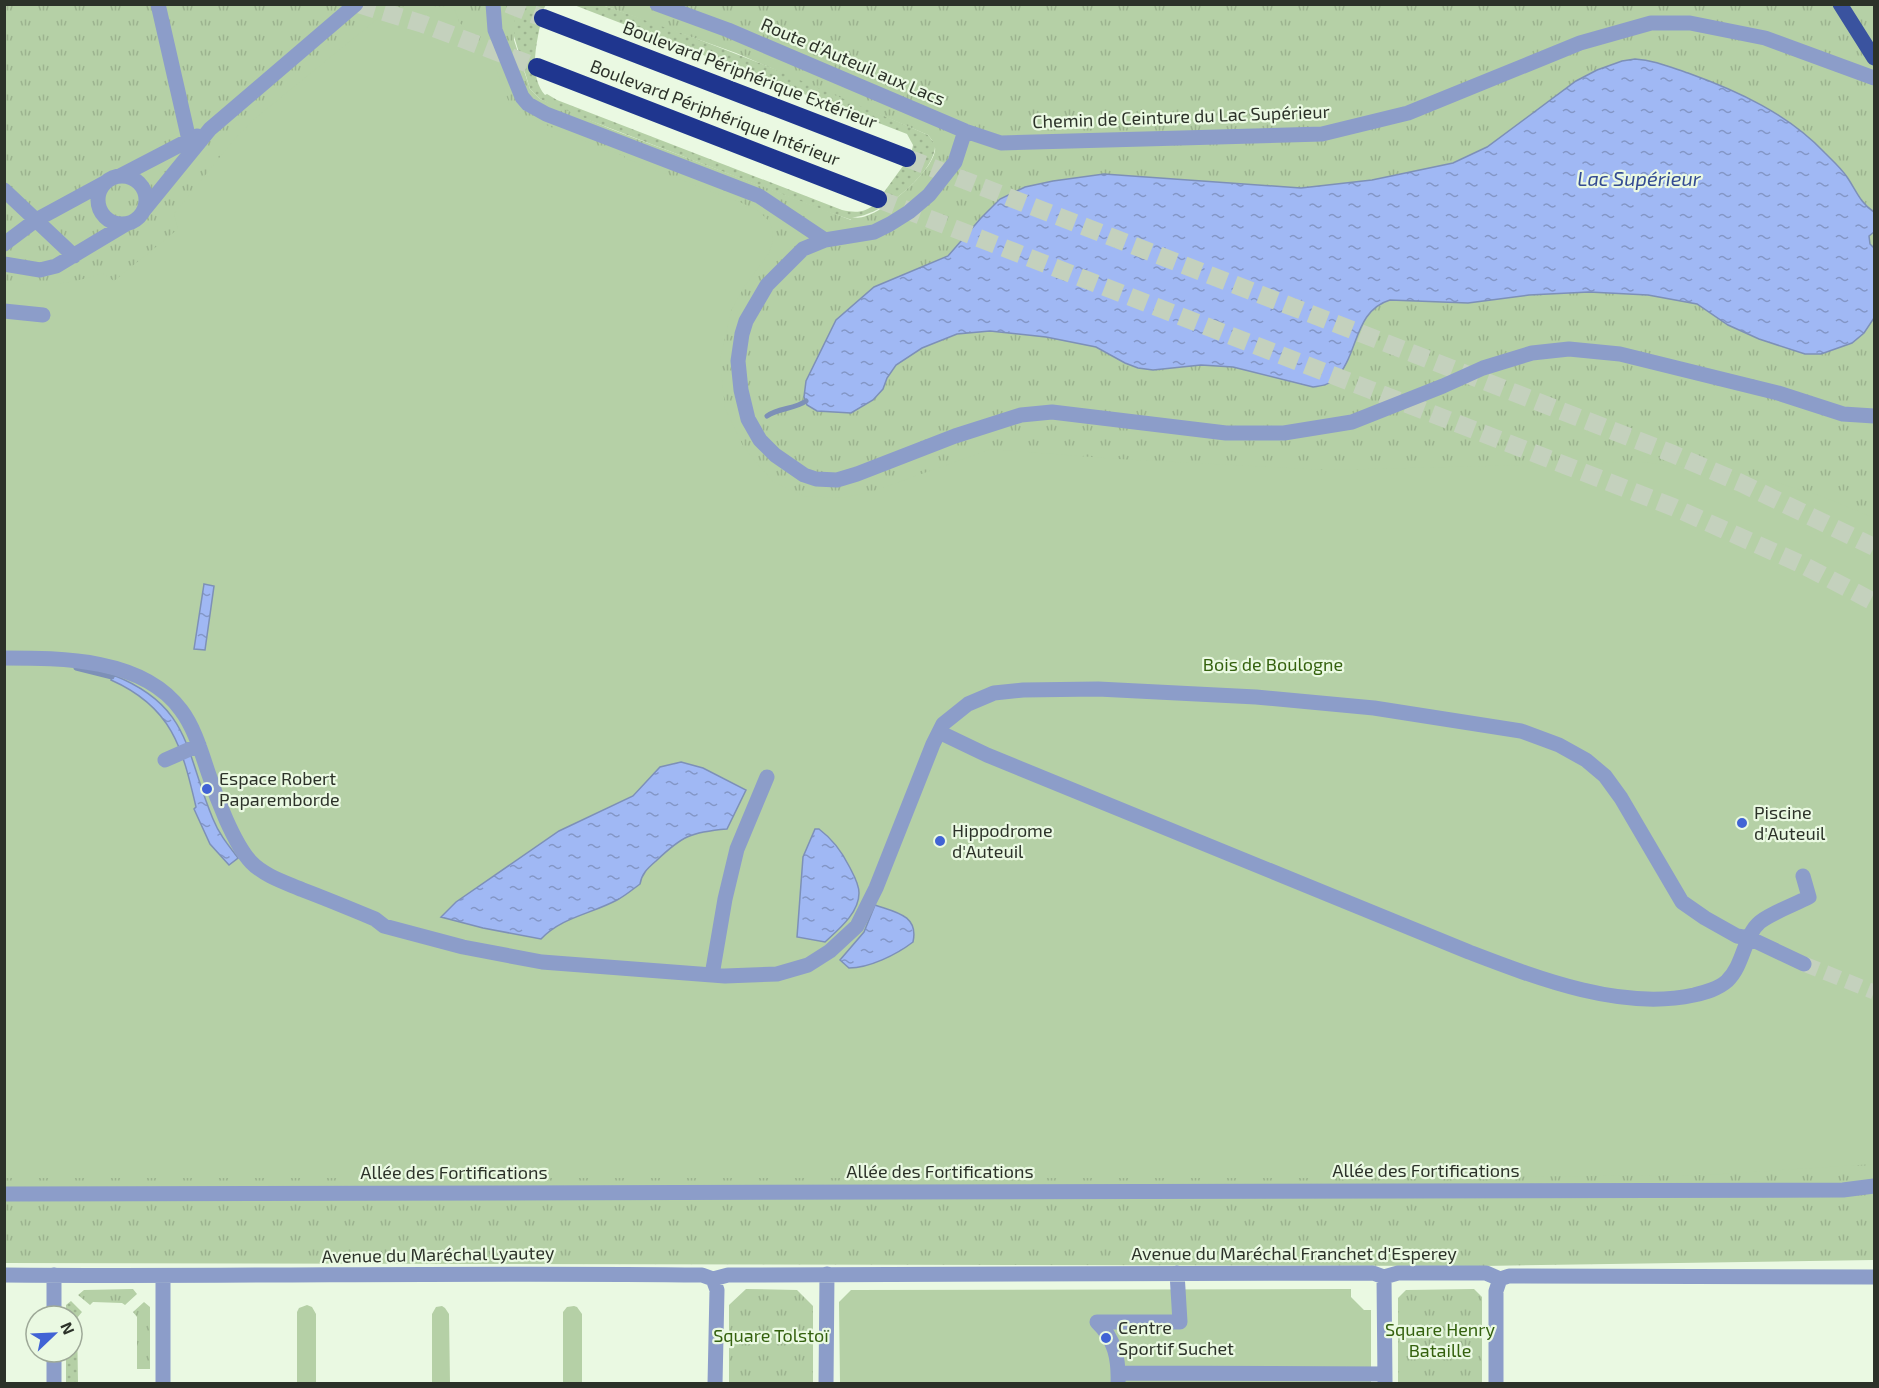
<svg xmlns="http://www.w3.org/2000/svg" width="1879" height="1388" font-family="'Exo 2',sans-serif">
  <defs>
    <pattern id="grass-dots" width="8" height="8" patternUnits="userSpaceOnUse" patternTransform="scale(1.5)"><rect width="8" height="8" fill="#b5d0a6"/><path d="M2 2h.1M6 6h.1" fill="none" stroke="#9cb38f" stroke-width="1.8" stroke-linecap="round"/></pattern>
    <pattern id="park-tufts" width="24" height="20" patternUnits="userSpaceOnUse" patternTransform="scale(1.5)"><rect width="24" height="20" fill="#b5d0a6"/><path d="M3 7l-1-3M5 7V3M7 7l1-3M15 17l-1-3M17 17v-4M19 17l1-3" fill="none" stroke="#9cb38f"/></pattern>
    <pattern id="water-ripples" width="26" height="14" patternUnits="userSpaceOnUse" patternTransform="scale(1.5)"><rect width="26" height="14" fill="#a0b8f4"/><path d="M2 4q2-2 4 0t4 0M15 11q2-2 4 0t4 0" fill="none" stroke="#8396c6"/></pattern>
  </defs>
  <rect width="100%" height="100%" fill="#eaf9e2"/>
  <!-- grass -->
  <path fill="url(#grass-dots)" d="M515 5H546L543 10C539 36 526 73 545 95L547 94 557 100 842 210C855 213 866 213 876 203L911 155 913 145 907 134 574 5H602L661 25 801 79 928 135 935 144C937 172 879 218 852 217V220L828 212 560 109 540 99 530 89 513 33Z
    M71 1301 82 1312 77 1318 78 1383H66V1352H72V1316H66V1305Z"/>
  <!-- park -->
  <path fill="url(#park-tufts)" d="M5 5H515L514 40 530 89 540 99 611 129 851 220 852 217C857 218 861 218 866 216 886 210 931 173 935 151 936 144 932 140 928 135L736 53 602 5H1874V1260L1483 1266 5 1263Z
    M133 1289 137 1294 125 1305 122 1303 93 1302 90 1305 78 1295 84 1290Z
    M746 1289 797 1290 813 1306V1383H729V1305Z
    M1474 1289 1482 1297V1383H1398V1298L1406 1290Z
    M144 1302 150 1307V1369H137V1317L133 1312Z"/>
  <!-- garden -->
  <path fill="#b5d0a6" d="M408 5C423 5 439 8 453 5L459 22 472 35 496 69 510 105 518 113 607 151 610 153 611 151 624 156V158L742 203 757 210 769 221 772 228 773 241 769 253 744 287 731 311 720 360 725 408 743 446 773 482 804 496 841 498 871 492 991 449 1117 459 1328 470 1643 462 1729 472 1772 481 1824 497 1874 518V1164L1708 1175 1335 1178H5V282C37 287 71 285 102 273L114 281 178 229 174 214 232 142 252 121 387 11Z
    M1351 1289V1297L1364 1310H1371V1383H840L839 1302 851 1290Z
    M307 1305 312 1307 316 1314V1383H297V1312L299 1308Z
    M442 1306 445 1308 449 1314 450 1383H432V1314L436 1307Z
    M574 1306 577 1307 582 1314V1383H563V1312L567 1307Z"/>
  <!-- water -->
  <path fill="url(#water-ripples)" stroke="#7d90b7" stroke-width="1.5" d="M1635 59C1654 60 1670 67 1688 73 1738 91 1788 114 1825 153 1832 160 1841 168 1847 177 1856 190 1860 203 1874 212V232L1869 236 1870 244 1874 248V318L1864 333 1852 343 1821 354H1805L1759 339 1728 325 1697 304 1648 295 1589 292 1529 295 1468 303 1390 300C1353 311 1359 356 1335 379 1329 385 1321 386 1313 387L1233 367 1201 365 1153 370 1138 368 1125 363 1096 347 1046 337 990 331 957 334 922 348 896 365 887 378 883 389 873 400 851 413 817 411 807 405 804 397 806 381 836 320 874 287 948 256 981 218 1000 199 1025 187 1053 181 1104 174 1301 188 1372 180 1453 163 1487 147 1576 81 1597 70 1622 61Z
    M204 584 214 586 205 650 194 649Z
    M113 675C192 706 185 753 213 819 219 834 228 845 238 858L229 865 210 844 194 809 196 807C182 747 172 707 111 680Z
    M681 762 703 768 746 790 727 829C691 832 682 836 656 861 648 868 642 873 640 884 633 889 625 896 617 900 591 914 562 917 541 939L483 928 441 917 456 902 559 831 633 796 660 767Z
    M815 829H819C831 838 842 852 849 866 853 874 859 883 859 893 859 913 839 929 825 942L797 937 803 857Z
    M875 905C895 912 919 915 913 942 896 955 869 968 849 968L840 960 864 932Z"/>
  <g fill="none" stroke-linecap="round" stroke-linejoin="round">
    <!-- stream -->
    <path stroke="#7d90b7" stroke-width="5" d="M767 416C778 408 795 409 806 401
      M76 668 112 677"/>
    <!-- minor-tunnel -->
    <path stroke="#c4d1bd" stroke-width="15" stroke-dasharray="15 8" stroke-linecap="butt" d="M1804 964 1874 992"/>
    <!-- highway-tunnel -->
    <path stroke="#c4d1bd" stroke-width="18" stroke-dasharray="18 9" stroke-linecap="butt" d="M358 4 423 24 537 67
      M508 4 543 18
      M907 158 1673 454 1741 483 1874 547
      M878 199 1673 507 1801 564 1874 602"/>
    <!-- minor -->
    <path stroke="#8c9dc9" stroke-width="15" d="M158 4 189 140
      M493 4 495 30 522 97 528 104 546 114 759 196 825 240
      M657 4 728 30 965 131 1001 143 1322 134 1408 113 1580 43 1651 23H1690L1765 38 1874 78
      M965 131 955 162 929 195 909 212 890 224 874 232 825 240 803 249 767 285 746 321 742 334 738 361 741 390 748 419 760 440 775 455 804 475 816 479 837 480 857 474 955 436 1021 415 1052 412 1226 433H1284L1352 422 1443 386 1483 368 1532 353 1569 349 1620 354 1778 393 1843 414 1874 416
      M98 200a24 24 0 1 1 48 0a24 24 0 1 1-48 0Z
      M120 176 197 136
      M4 190 74 256
      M144 210 210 129 356 4
      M4 244 36 220 106 182
      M4 264 40 270 56 266 126 224
      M4 311 43 315
      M4 658C62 658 143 658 181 710 194 727 201 751 208 772 216 797 234 844 251 862 264 876 287 883 303 890 327 899 351 909 375 919L384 926 463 947 542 962 725 976 777 974 808 965 830 951 857 926 876 888 933 744 943 724 968 704 994 693 1023 690 1098 689 1256 697 1374 708 1521 731 1559 745 1586 760 1605 776 1621 798 1682 902 1705 918 1737 936 1749 938 1804 964
      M939 732 987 755 1469 952C1537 978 1621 1011 1694 995 1706 992 1718 989 1727 981 1744 965 1744 935 1760 922 1771 913 1796 904 1809 897L1803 876
      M165 760 199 745
      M712 975 725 899 737 849 767 777
      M4 1194 1843 1190 1874 1186
      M4 1275C237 1277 469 1272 702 1275L713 1279
      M54 1275V1316
      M163 1276V1384
      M1384 1277 1385 1382
      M713 1279 728 1275 1373 1273 1384 1277 1398 1273H1486L1500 1279 1509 1276 1874 1277
      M713 1279 717 1290 715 1384
      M54 1352V1384
      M1118 1373 1385 1374
      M826 1384 827 1274
      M1118 1384C1119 1359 1115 1339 1097 1322H1180L1177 1273
      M1496 1384V1291L1500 1279"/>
    <!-- major -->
    <path stroke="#3a539f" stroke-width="15" d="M1840 4 1874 58"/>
    <!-- highway -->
    <path stroke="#1f368f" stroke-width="18" d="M543 18 907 158
      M537 67 878 199"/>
  </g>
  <!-- markers -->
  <g fill="#4163d5" stroke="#eaf9e2" stroke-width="2">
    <circle cx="207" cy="789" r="6"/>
    <circle cx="1742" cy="823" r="6"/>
    <circle cx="940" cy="841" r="6"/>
    <circle cx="1106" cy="1338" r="6"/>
  </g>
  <g text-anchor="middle" stroke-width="4.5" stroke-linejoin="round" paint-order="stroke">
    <!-- street labels -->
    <g font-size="18" fill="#2c3229" stroke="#eaf9e2">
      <text transform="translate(853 62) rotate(23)" y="6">Route d'Auteuil aux Lacs</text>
      <text transform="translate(750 75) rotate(21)" y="6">Boulevard Périphérique Extérieur</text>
      <text transform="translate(715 113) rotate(21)" y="6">Boulevard Périphérique Intérieur</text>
      <text transform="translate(1181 117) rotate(-2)" y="6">Chemin de Ceinture du Lac Supérieur</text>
      <text x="1426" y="1177">Allée des Fortifications</text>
      <text x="940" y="1178">Allée des Fortifications</text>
      <text x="454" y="1179">Allée des Fortifications</text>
      <text x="1294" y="1260">Avenue du Maréchal Franchet d'Esperey</text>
      <text transform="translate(438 1255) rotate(-1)" y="6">Avenue du Maréchal Lyautey</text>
    </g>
    <!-- park labels -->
    <g font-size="18" fill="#34610e" stroke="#eaf9e2">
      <text x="1273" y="671">Bois de Boulogne</text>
      <text x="1440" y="1336">Square Henry<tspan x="1440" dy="21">Bataille</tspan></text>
      <text x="771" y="1342">Square Tolstoï</text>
    </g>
    <!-- poi labels -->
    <g font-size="18" fill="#2c3229" stroke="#eaf9e2" text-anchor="start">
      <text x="219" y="785">Espace Robert<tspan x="219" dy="21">Paparemborde</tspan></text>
      <text x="1754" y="819">Piscine<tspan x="1754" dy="21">d'Auteuil</tspan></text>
      <text x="952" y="837">Hippodrome<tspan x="952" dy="21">d'Auteuil</tspan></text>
      <text x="1118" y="1334">Centre<tspan x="1118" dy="21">Sportif Suchet</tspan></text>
    </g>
    <!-- water labels -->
    <g font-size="20" font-style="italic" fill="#334b92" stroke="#eaf9e2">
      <text x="1639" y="186">Lac Supérieur</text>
    </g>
  </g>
  <!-- border -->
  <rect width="1879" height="1388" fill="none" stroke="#2c3229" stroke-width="12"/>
  <!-- north arrow -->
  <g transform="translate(54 1334) rotate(67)"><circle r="28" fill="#eaf9e2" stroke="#9ea998" stroke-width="1.5"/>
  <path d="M0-4.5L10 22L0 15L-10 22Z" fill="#4163d5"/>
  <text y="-9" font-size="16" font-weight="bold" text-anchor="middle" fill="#2c3229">N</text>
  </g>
</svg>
